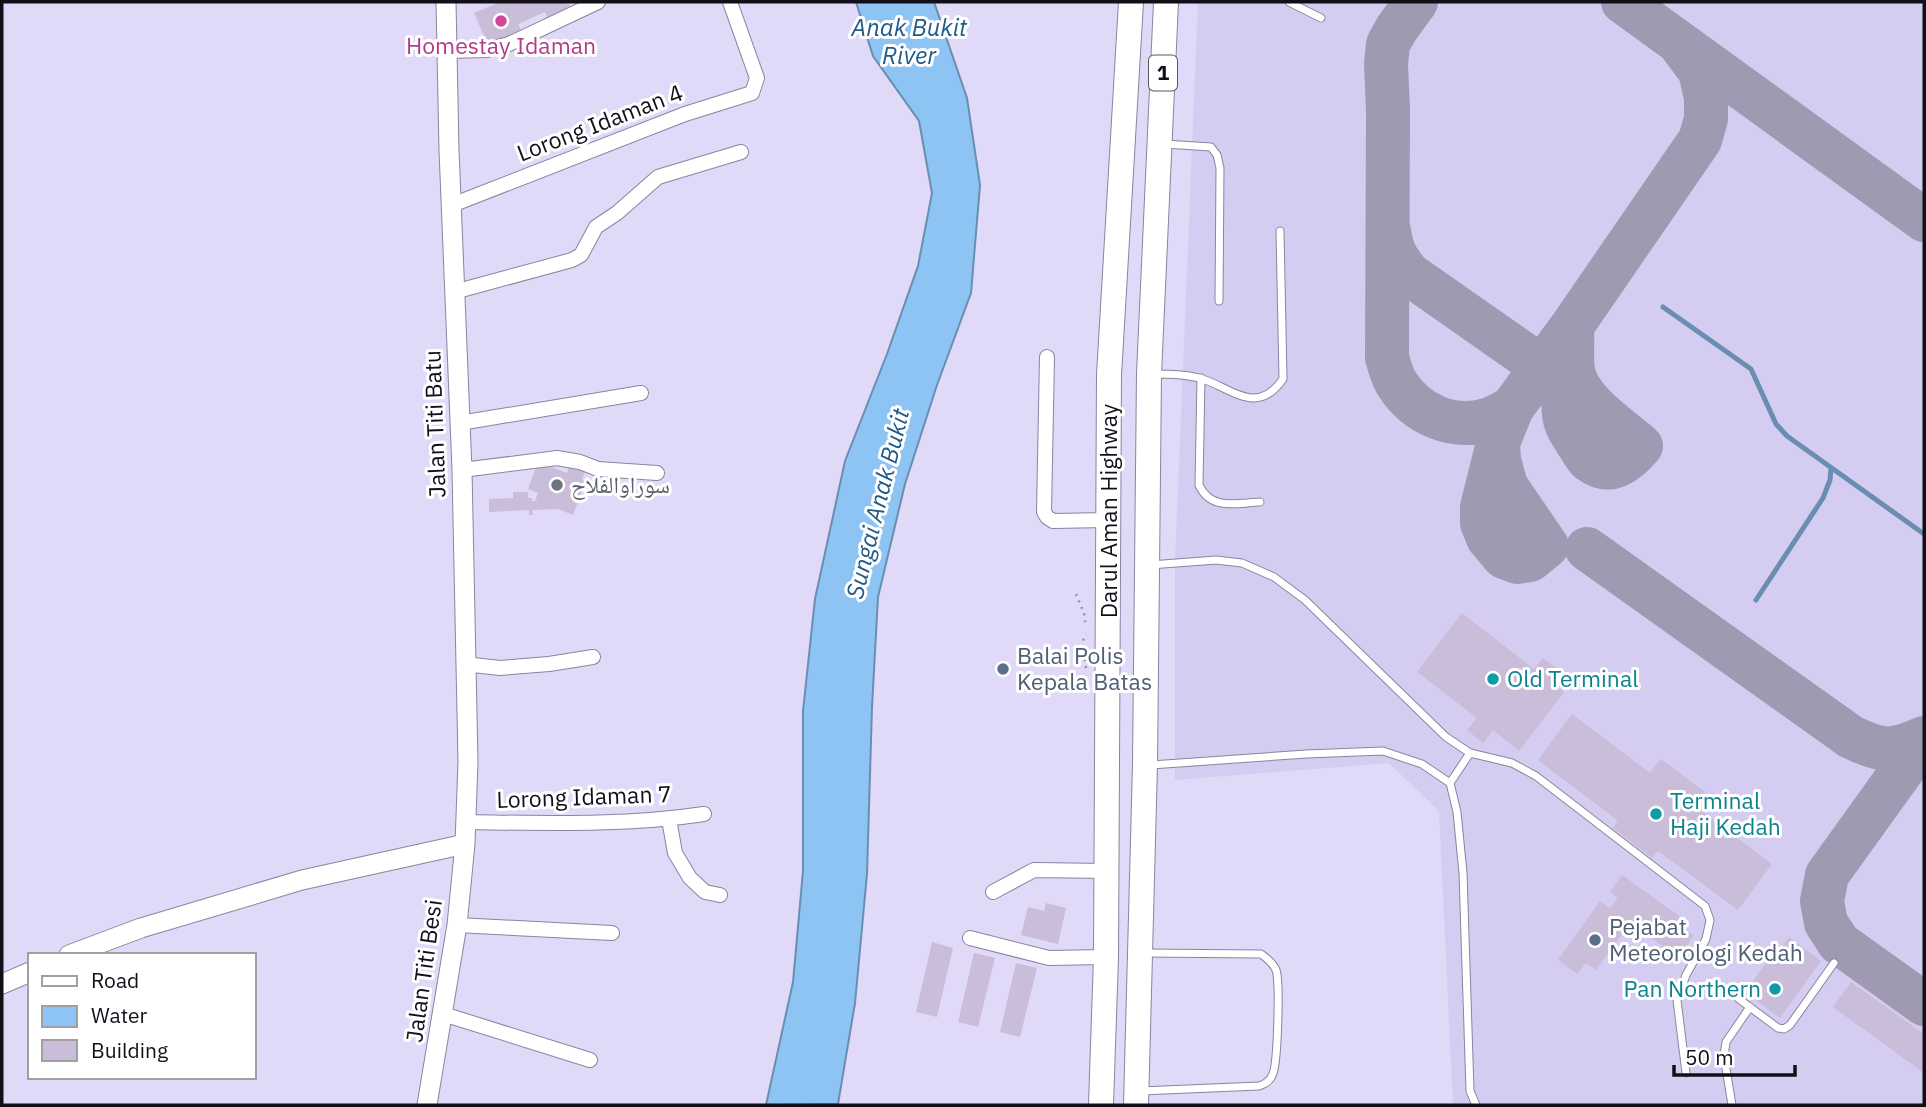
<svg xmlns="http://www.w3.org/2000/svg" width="1926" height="1107" font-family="'IBM Plex Sans','Noto Naskh Arabic',sans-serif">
  <rect width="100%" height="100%" fill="#e0d9f7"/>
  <!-- built -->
  <path fill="#d5cdf1" d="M1198 2H1924V1105H1453L1439 811 1389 763 1175 780V562Z"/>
  <!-- water -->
  <path fill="#8ec4f3" stroke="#698eb2" stroke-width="2" d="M856 2H934L967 98 980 185 971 293 937 385 905 484 878 597 872 707 867 874 855 1003 838 1104 766 1105 793 982 803 871V711L815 599 845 461 887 354 918 266 932 193 919 121 873 56Z"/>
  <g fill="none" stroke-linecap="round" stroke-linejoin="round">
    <!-- stream -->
    <path stroke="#698eb2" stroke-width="5" d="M1663 307 1751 369 1776 424 1787 436 1924 534
      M1756 600 1823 498 1830 480 1831 468"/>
    <!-- taxiway -->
    <path stroke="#9f9ab1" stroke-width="44" d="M1416 2 1397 28 1388 44 1386 64 1388 110 1387 358C1390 367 1392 377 1397 384 1416 414 1452 430 1487 420 1496 417 1504 412 1512 408
      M1623 2 1924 220
      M1389 231C1392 251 1396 258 1409 274L1542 367 1559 381 1561 386
      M1572 326C1573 340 1571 356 1573 370 1578 401 1618 426 1641 446 1628 462 1610 476 1590 461 1585 457 1581 448 1577 443 1571 433 1565 425 1564 414 1561 391 1570 350 1572 326Z
      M1498 443 1499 460 1506 486 1547 546 1530 560 1517 562 1504 557 1488 538 1482 523V507L1498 443 1512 408 1572 326 1700 140 1706 119V98L1700 71 1679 43
      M1587 549 1851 737C1883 752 1892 752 1924 738
      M1924 740 1827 875 1822 901 1826 923 1839 943 1924 1004"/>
  </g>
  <!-- building -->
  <path fill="#c9bdd9" d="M500 2H568L571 8 547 18 545 12 518 24 521 30 488 45 474 13Z
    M538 462 567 473 570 465 585 471 582 479 586 481 573 515 558 509 532 510 533 515H529V510L489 512V499L513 498V492H528V498H532V501H539L535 500 538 493 528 489Z
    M1462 613 1534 669 1543 658 1564 674 1555 685 1564 692 1519 751 1493 730 1483 743 1467 730 1477 718 1417 672Z
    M1572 714 1650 773 1661 759 1705 792 1695 806 1772 864 1738 910 1658 851 1652 858 1613 828 1618 821 1538 760Z
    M1622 875 1689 923 1685 929 1694 935 1679 958 1630 923 1596 970 1586 963 1577 974 1558 960 1600 901 1610 908 1618 898 1610 892Z
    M1046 903 1066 908 1058 944 1021 935 1028 907 1044 911Z
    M1789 937 1821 961 1780 1018 1745 992 1769 959 1771 961Z
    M932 942 953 948 937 1017 916 1012Z
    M974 953 995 958 978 1027 958 1022Z
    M1016 963 1037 968 1020 1037 1000 1032Z
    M1851 982 1924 1034V1073L1833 1007Z"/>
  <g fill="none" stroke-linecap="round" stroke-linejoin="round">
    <!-- lane casing -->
    <g stroke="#8a849f" stroke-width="9">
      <path id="lane" d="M1289 2 1321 18
        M1165 144 1211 147 1217 155 1220 168 1219 301
        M1154 374C1169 374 1184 374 1199 378 1230 386 1256 418 1283 379L1280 231
        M1201 378 1199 485C1211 511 1236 503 1260 502
        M1150 565 1216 560 1242 563 1274 577 1305 600 1446 737 1470 753 1512 763 1536 776 1705 906 1710 920 1706 939 1686 975 1677 1000 1686 1073
        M1151 765 1306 754 1383 751 1422 764 1450 783 1457 812 1463 873 1470 1091 1476 1105
        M1450 783 1470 753
        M1739 999 1778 1028 1784 1029 1790 1025 1834 963
        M1140 1091 1259 1086C1265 1084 1269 1082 1272 1076 1278 1066 1280 982 1276 970 1273 963 1268 959 1261 954L1144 953
        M1732 1105 1724 1056 1726 1042 1750 1007"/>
    </g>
    <!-- street casing -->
    <g stroke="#8a849f" stroke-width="16">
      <path id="street" d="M446 51 487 50 509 44 598 2
        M452 205 685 114 752 93 757 78 730 2
        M454 292 572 260 581 255 596 227 617 213 658 177 741 152
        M1047 357 1044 512 1047 517 1053 521 1108 520
        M460 423 641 393
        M462 470 557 458 580 462 598 469 657 473
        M464 664 500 668 549 664 593 657
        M669 819 675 853 690 878 705 892 720 895
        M465 822C544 823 625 826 704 814
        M993 892 1034 870 1106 871
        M457 925 612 933
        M970 938 1049 958 1106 957
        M443 1014 590 1060"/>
    </g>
    <!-- secondary casing -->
    <g stroke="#8a849f" stroke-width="21">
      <path id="secondary" d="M69 955 141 928 302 880 465 844
        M2 984 30 972
        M427 1105 457 925 465 844 468 762 462 470 449 150 446 2"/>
    </g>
    <!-- highway casing -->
    <g stroke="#8a849f" stroke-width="26">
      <path id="highway" d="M1101 1105 1106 957 1109 375 1131 2
        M1136 1105 1145 765 1149 374 1166 2"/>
    </g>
    <!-- path -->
    <path stroke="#9691a8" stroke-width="2.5" stroke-dasharray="2 5" stroke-linecap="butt" d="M1076 594 1084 613 1086 627
      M1086 668 1082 643 1086 634"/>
    <!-- lane -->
    <use href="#lane" stroke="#fff" stroke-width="7"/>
    <!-- street -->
    <use href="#street" stroke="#fff" stroke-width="14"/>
    <!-- secondary -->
    <use href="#secondary" stroke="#fff" stroke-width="19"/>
    <!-- highway -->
    <use href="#highway" stroke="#fff" stroke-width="24"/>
  </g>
  <!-- markers -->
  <circle fill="#d1479c" stroke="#fff" stroke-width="2.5" cx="501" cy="21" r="7"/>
  <circle fill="#6b7280" stroke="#fff" stroke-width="2.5" cx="557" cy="485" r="7"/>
  <g fill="#5c6f8a" stroke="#fff" stroke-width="2.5">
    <circle cx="1003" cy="669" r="7"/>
    <circle cx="1595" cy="940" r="7"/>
  </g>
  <g fill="#0f9aa8" stroke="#fff" stroke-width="2.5">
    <circle cx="1493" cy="679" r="7"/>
    <circle cx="1656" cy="814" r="7"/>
    <circle cx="1775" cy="989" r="7"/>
  </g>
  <g text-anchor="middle" stroke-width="6" stroke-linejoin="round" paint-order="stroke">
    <!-- shield labels -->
    <rect fill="#fff" stroke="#59575e" stroke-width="2" x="1149" y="55.5" width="28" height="35" rx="5"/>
    <g font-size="21" font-weight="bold" fill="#120f19">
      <text x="1163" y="80">1</text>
    </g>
    <!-- hotel labels -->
    <g font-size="23" fill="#b23c85" stroke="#fff">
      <text x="501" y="54">Homestay Idaman</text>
    </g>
    <!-- street labels -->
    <g font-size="23" fill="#120f19" stroke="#fff">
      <text transform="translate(600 123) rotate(-21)" y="8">Lorong Idaman 4</text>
      <text transform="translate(435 424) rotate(-92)" y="8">Jalan Titi Batu</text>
      <text transform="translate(1109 511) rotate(-90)" y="8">Darul Aman Highway</text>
      <text transform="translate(584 797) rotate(-2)" y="8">Lorong Idaman 7</text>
      <text transform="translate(424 971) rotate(-82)" y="8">Jalan Titi Besi</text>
    </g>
    <!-- worship labels -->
    <g font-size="23" fill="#5b616d" stroke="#fff" text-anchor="start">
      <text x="571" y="493">سوراوالفلاح</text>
    </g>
    <!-- service labels -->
    <g font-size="23" fill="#4e5e75" stroke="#fff" text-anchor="start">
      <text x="1017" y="664">Balai Polis<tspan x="1017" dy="26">Kepala Batas</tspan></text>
      <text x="1609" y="935">Pejabat<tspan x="1609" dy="26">Meteorologi Kedah</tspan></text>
    </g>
    <!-- culture labels -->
    <g font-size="23" fill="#0d838f" stroke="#fff" text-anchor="start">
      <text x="1507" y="687">Old Terminal</text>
      <text x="1670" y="809">Terminal<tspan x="1670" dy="26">Haji Kedah</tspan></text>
      <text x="1761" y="997" text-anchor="end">Pan Northern</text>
    </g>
    <!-- water labels -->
    <g font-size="24" font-style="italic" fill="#215b88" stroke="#fff">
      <text x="909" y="36">Anak Bukit<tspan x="909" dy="28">River</tspan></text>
      <text transform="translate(878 504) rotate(-76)" y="8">Sungai Anak Bukit</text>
    </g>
  </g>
  <!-- border -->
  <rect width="1926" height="1107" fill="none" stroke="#120f19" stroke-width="7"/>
  <!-- legend -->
  <rect x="28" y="953" width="228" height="126" fill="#ffffff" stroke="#a09fa3" stroke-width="2"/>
  <rect x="42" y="976" width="35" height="10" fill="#ffffff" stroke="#a09fa3" stroke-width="2"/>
  <text x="91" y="988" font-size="21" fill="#120f19">Road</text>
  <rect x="42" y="1006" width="35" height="21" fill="#8ec4f3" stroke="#a09fa3" stroke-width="2"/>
  <text x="91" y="1023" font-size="21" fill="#120f19">Water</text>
  <rect x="42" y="1040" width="35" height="21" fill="#c9bdd9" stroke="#a09fa3" stroke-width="2"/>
  <text x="91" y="1058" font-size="21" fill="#120f19">Building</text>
  <!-- scale -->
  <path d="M1674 1065v10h121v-10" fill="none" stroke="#120f19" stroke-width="3.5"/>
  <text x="1685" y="1065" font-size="21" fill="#120f19" stroke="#ffffff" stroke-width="5" paint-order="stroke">50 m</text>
</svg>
